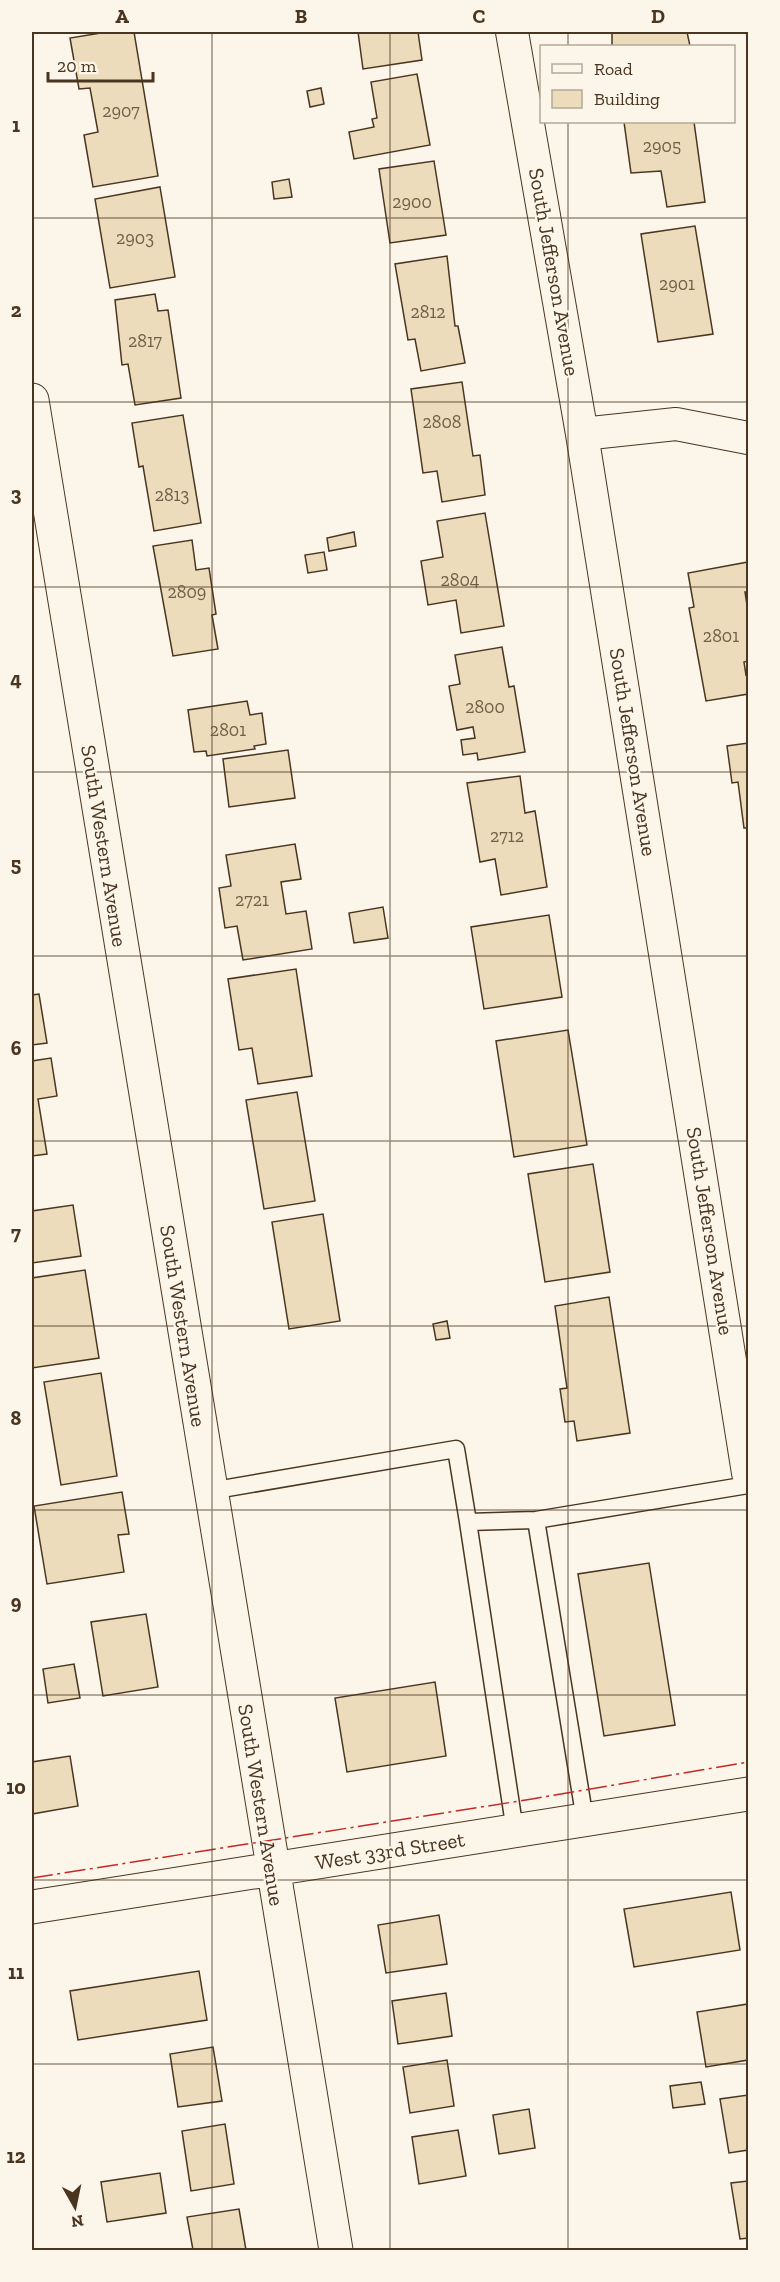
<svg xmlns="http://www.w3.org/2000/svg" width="780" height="2282" font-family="'Zilla Slab',serif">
  <rect width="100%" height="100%" fill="#fbf6e9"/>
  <!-- building -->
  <path fill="#ecdcbc" stroke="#4a3520" stroke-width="1.5" d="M107 32H134L158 176 93 187 84 135 98 132 90 88 79 89 70 38Z
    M358 32H418L422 60 363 69Z
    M612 32H687L690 46H612Z
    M417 74 430 145 354 159 349 132 374 127 372 119 377 118 371 82Z
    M321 88 324 104 310 107 307 91Z
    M624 122H694L705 202 667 207 661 171 631 173Z
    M434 161 446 235 390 243 379 169Z
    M289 179 292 197 274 199 272 182Z
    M160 187 175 277 110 288 95 199Z
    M695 226 713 334 658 342 641 234Z
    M447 256 455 326H458L465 363 421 371 415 339 408 340 395 264Z
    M155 294 158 311 168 310 181 398 135 405 128 364 122 365 115 300Z
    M462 382 473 456 480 455 485 495 442 502 437 471 423 473 411 389Z
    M183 415 201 523 154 531 143 466 139 467 132 423Z
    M485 513 504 626 461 633 456 600 428 605 421 561 443 557 437 521Z
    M354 532 356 546 329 551 327 538Z
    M192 540 196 570 209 568 216 614 212 615 218 649 173 656 153 546Z
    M324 552 327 570 308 573 305 555Z
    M748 562V592H745L748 612V661L744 662 746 675 748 674V694L706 701 689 608 694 607 688 573Z
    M502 647 509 687 514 686 525 752 478 760 477 753 463 755 461 740 475 738 473 727 457 730 449 686 460 684 455 655Z
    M247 701 250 715 262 713 266 744 254 746 255 749 207 756 206 751 194 752 188 710Z
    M748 743V828H744L738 782 732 783 727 746Z
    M288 750 295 798 229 807 223 759Z
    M520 776 525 813 535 811 547 887 501 895 495 859 480 862 467 783Z
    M295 844 301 879 281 882 286 914 306 911 312 949 243 960 237 926 225 928 219 888 231 886 226 855Z
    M383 907 388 938 354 943 349 913Z
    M549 915 562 997 484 1009 471 927Z
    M296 969 312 1076 258 1084 252 1048 239 1050 228 979Z
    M39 994 47 1043 32 1045V995Z
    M568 1030 587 1145 514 1157 496 1041Z
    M51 1058 57 1096 38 1099 47 1154 32 1156V1061Z
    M297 1092 315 1201 264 1209 246 1100Z
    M593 1164 610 1272 545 1282 528 1174Z
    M73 1205 81 1256 32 1263V1211Z
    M323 1214 340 1321 289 1329 272 1222Z
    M85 1270 99 1358 32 1368V1278Z
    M609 1297 630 1433 577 1441 574 1421 565 1422 560 1389 567 1388 555 1306Z
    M447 1321 450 1338 436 1340 433 1324Z
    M101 1373 117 1476 61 1485 44 1382Z
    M122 1492 129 1534 118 1535 124 1572 47 1584 34 1506Z
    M649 1563 675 1725 604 1736 578 1574Z
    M146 1614 158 1687 103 1696 91 1622Z
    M74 1664 80 1698 48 1703 43 1669Z
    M435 1682 446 1756 347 1772 335 1698Z
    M70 1756 78 1806 32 1814V1762Z
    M731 1892 740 1950 634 1967 624 1909Z
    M439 1915 447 1964 386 1973 378 1925Z
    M199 1971 207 2020 78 2040 70 1991Z
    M446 1993 452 2036 398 2044 392 2001Z
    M748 2004V2060L706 2067 697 2012Z
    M213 2047 222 2101 178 2107 170 2054Z
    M447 2060 454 2106 410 2113 403 2067Z
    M701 2082 705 2104 673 2108 670 2086Z
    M748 2095V2150L729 2153 720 2099Z
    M529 2109 535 2148 499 2154 493 2115Z
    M225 2124 234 2184 191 2191 182 2131Z
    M458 2130 466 2176 419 2184 412 2137Z
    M160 2173 166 2213 107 2222 101 2182Z
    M748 2181V2238L740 2239 731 2183Z
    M239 2209 246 2250H193L187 2217Z"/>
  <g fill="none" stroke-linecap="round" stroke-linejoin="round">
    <!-- lane casing -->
    <g stroke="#4a3520" stroke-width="19">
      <path id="lane" d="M210 1491 456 1449 468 1522 536 1520 748 1485
        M536 1520 585 1820
        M468 1522 515 1831"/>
    </g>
    <!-- street casing -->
    <g stroke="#4a3520" stroke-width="34">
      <path id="street" d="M512 32 582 434 748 1473
        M582 434 676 424 748 438"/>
    </g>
    <!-- secondary casing -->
    <g stroke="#4a3520" stroke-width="35">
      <path id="secondary" d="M32 400 336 2250
        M32 1907 748 1794"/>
    </g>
    <!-- lane -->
    <use href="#lane" stroke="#fbf6e9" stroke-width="16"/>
    <!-- street -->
    <use href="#street" stroke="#fbf6e9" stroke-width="32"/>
    <!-- secondary -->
    <use href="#secondary" stroke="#fbf6e9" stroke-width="33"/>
    <!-- power -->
    <path stroke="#c62828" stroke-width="1.5" stroke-dasharray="21 4.5 3 4.5" stroke-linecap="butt" d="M32 1878 532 1799 748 1762"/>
  </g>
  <!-- grid -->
  <path fill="none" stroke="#4a3520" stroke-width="1.5" stroke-opacity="0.55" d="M212 32V2250M390 32V2250M568 32V46M568 122V2250M32 218H748M32 402H748M32 587H748M32 772H748M32 956H748M32 1141H748M32 1326H748M32 1510H748M32 1695H748M32 1880H748M32 2064H748"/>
  <g text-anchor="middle" stroke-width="4.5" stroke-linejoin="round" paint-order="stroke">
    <!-- number labels -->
    <g font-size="18" fill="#725f47">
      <text x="121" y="117">2907</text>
      <text x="662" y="152">2905</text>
      <text x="412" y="208">2900</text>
      <text x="135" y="244">2903</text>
      <text x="677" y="290">2901</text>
      <text x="428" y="318">2812</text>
      <text x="145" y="347">2817</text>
      <text x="442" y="428">2808</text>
      <text x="172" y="501">2813</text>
      <text x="460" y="586">2804</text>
      <text x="187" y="598">2809</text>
      <text x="721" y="642">2801</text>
      <text x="485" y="713">2800</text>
      <text x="228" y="736">2801</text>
      <text x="507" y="842">2712</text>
      <text x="252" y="906">2721</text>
    </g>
    <!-- street labels -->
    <g font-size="21" fill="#4a3520" stroke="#fbf6e9">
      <text transform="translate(554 272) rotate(80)" y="7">South Jefferson Avenue</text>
      <text transform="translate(633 752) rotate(81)" y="7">South Jefferson Avenue</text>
      <text transform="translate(104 846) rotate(81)" y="7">South Western Avenue</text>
      <text transform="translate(710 1231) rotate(81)" y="7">South Jefferson Avenue</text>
      <text transform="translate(183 1326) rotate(81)" y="7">South Western Avenue</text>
      <text transform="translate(261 1805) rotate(81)" y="7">South Western Avenue</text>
      <text transform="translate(390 1851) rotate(-9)" y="7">West 33rd Street</text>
    </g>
  </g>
  <!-- border -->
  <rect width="780" height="2282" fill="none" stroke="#fbf6e9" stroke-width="66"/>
  <!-- legend -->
  <rect x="540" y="45" width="195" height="78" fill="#fbf6e9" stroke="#b4a999" stroke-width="1.5"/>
  <rect x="552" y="64" width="30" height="9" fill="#fbf6e9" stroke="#b4a999" stroke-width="1.5"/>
  <text x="594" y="75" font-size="18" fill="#4a3520">Road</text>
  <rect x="552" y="90" width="30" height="18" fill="#ecdcbc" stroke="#b4a999" stroke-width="1.5"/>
  <text x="594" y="105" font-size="18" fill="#4a3520">Building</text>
  <!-- north arrow -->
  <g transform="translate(75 2207) rotate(171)" stroke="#fbf6e9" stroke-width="4.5" paint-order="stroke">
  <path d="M0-4.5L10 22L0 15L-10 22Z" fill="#4a3520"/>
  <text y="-9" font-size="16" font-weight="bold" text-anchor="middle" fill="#4a3520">N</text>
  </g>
  <!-- scale -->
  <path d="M48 72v9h105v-9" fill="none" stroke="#4a3520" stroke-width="3"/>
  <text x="57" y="72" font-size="18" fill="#4a3520" stroke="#fbf6e9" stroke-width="4.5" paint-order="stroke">20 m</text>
  <rect x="33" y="33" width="714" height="2216" fill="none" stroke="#4a3520" stroke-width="2"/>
  <g font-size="20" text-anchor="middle" font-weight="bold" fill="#4a3520">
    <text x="122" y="23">A</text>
    <text x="301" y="23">B</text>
    <text x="479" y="23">C</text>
    <text x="658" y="23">D</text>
    <text x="16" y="132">1</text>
    <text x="16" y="317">2</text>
    <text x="16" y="501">3</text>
    <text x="16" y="686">4</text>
    <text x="16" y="871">5</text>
    <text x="16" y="1055">6</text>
    <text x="16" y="1240">7</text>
    <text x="16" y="1425">8</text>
    <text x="16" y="1609">9</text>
    <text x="16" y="1794">10</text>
    <text x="16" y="1979">11</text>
    <text x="16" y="2163">12</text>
  </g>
</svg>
